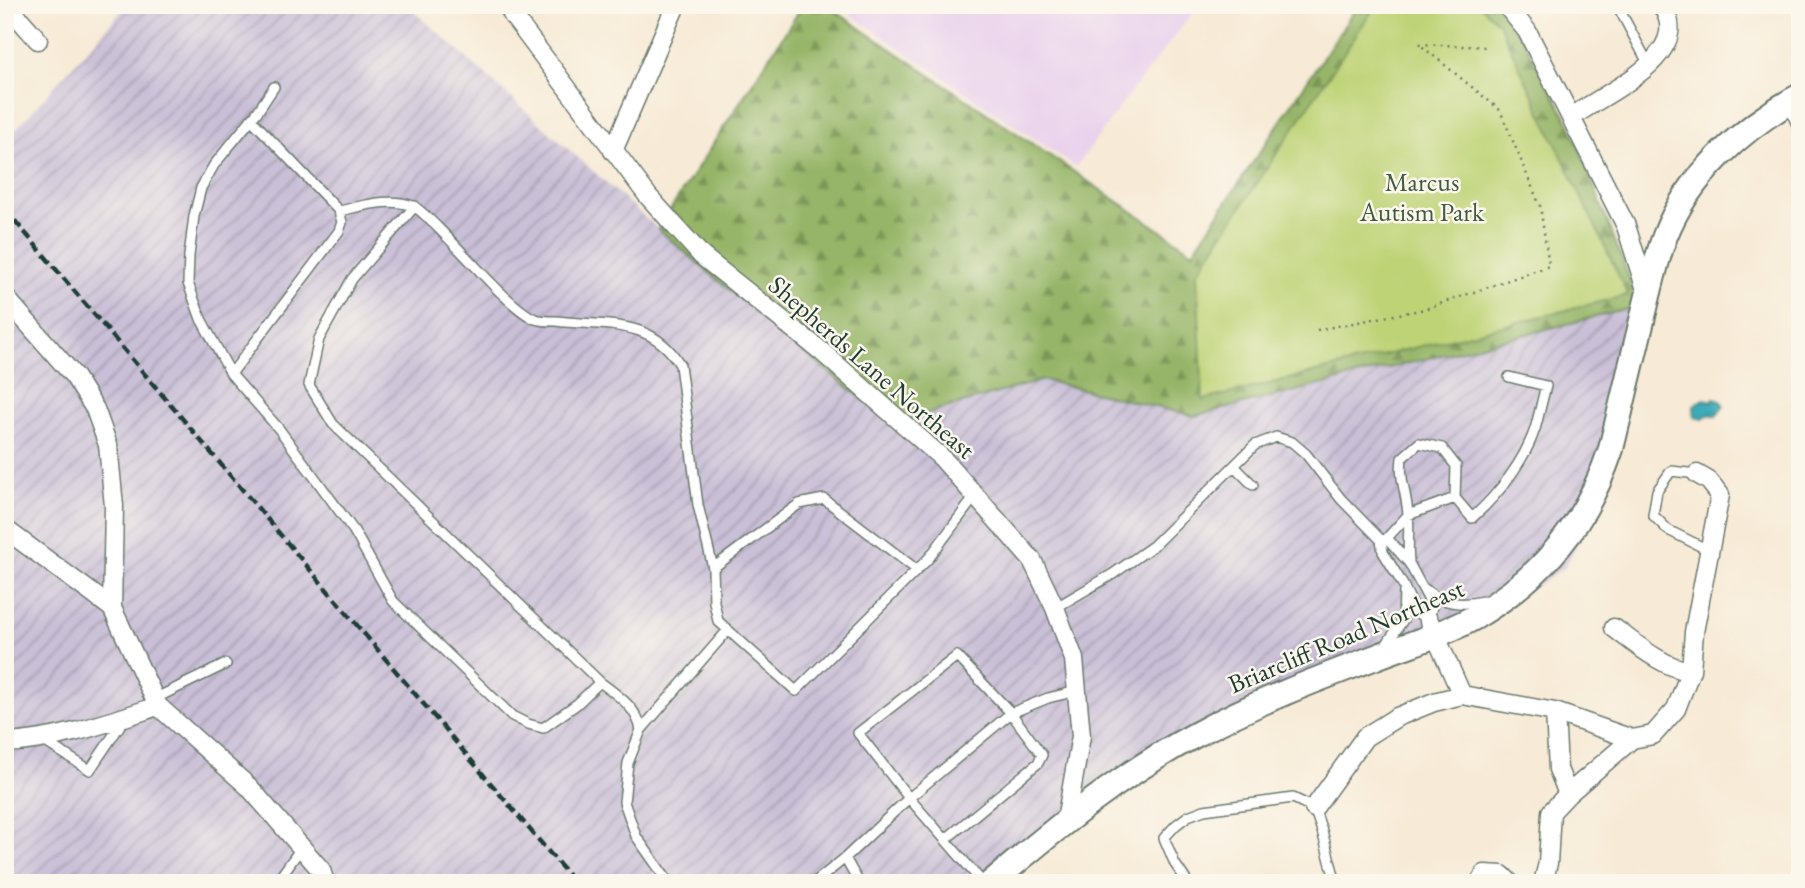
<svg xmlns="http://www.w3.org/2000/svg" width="1805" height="888" font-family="'EB Garamond',serif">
  <defs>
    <pattern id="industrial-furrows" width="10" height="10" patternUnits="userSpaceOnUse" patternTransform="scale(1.75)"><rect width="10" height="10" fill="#c9bfd7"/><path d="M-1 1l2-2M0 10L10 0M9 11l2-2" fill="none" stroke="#a39caf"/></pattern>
    <pattern id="forest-firs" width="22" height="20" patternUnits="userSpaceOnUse" patternTransform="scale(1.75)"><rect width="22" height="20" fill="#96b567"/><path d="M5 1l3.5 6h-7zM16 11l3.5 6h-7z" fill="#7a9456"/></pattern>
    <pattern id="water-ripples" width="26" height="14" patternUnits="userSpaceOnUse" patternTransform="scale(1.75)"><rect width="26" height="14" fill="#3aabb7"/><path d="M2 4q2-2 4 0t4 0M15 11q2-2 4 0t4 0" fill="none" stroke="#308c96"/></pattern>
  </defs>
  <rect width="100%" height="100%" fill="#fbf7ec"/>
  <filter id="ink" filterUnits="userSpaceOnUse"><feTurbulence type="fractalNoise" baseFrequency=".0143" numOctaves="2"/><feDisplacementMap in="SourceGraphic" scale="14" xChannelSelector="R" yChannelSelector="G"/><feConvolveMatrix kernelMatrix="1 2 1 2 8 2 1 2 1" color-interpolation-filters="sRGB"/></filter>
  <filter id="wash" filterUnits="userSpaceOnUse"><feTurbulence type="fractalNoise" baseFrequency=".00686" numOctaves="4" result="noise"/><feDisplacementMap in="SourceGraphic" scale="28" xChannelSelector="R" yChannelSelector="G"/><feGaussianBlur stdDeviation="1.57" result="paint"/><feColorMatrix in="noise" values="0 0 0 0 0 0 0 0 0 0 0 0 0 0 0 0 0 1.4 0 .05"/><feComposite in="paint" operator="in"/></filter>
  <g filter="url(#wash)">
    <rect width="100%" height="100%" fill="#f7ead6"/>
    <!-- built -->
    <path fill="#e9d1ed" d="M853 5H1199L1133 89 1076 167 848 13Z"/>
    <!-- industrial -->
    <path fill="url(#industrial-furrows)" d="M127 5H407L658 229 787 339 893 423 1044 380 1194 416 1640 306 1612 478 1564 568 1485 618 1162 748 1000 883H5V142Z"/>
    <!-- forest -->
    <path fill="url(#forest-firs)" stroke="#5a794e" stroke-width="2" d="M803 5H826L1193 252 1358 5H1497L1509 15 1570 124 1640 306 1194 416 1043 380 893 423 787 339 658 229Z"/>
    <!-- green -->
    <path fill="#bed376" stroke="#6e8855" stroke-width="2" d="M1376 5H1480L1499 24 1628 295 1203 400 1197 273Z"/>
    <!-- water -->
    <path fill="url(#water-ripples)" stroke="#2c7476" stroke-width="2" d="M1714 398 1720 400 1724 406 1716 416 1710 414 1703 419 1694 417V406L1704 399 1712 401Z"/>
  </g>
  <g filter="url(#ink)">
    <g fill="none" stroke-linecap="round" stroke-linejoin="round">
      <!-- lane casing -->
      <g stroke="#6b7a6d" stroke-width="12">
        <path id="lane" d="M1617 5 1649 65
          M274 87 258 111 214 165 201 188 194 216 189 256 188 283 201 319 231 374 279 429 354 531 393 601 512 716 528 724 543 728 577 704 600 682C617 695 637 707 641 730
          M1788 104 1800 132
          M251 119 339 211C363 206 389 197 413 206 424 210 480 272 493 285 502 294 523 314 535 319 541 321 549 321 556 321 604 327 652 317 680 365L698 505 713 568 714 602 718 621 796 691 929 558 976 495
          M415 206 352 279 319 339 309 385 333 424 600 682
          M231 374 339 231 342 222 339 211
          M1234 466 1253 485
          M1697 474 1671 471 1657 491 1653 515 1668 530 1708 550
          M1387 538 1408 515 1455 498
          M1409 561C1407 546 1410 530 1408 515 1407 494 1399 480 1402 458L1419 443 1442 448 1456 466 1455 498 1472 518C1498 495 1524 462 1535 429 1539 415 1542 400 1546 386L1509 377
          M713 568 799 504 824 499 917 570
          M1425 589C1442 604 1461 606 1483 601
          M1055 608 1113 574 1153 546 1255 445 1276 437 1292 442 1306 454 1341 499 1381 540 1387 538 1409 563 1432 606 1429 621 1416 612 1402 583 1383 552 1381 540
          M1384 648 1403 620 1404 591
          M154 699 226 664
          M42 740 90 770 123 721
          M845 858 909 798 858 733 957 656 1011 713 1042 755 1038 763 946 839
          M276 883 301 848
          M669 883 636 836 624 802 628 763 641 730 728 630
          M814 883 845 858 859 883
          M983 883 909 798 1011 713 1048 698 1077 691
          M1188 883 1175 864 1164 838 1176 825 1188 816 1204 810 1293 798 1314 808 1322 831 1336 883"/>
      </g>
      <!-- street casing -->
      <g stroke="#6b7a6d" stroke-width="21">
        <path id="street" d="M7 5 38 40
          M508 5 513 16 648 196 702 256 821 351 942 458 1032 560 1055 608 1074 659 1081 736 1066 820
          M1506 5 1527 31 1626 226 1648 296
          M1572 117C1602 94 1698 55 1661 5
          M613 151 676 5
          M5 297 74 376 95 409 108 445 114 506 112 608 158 706 249 787 321 870 325 883
          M5 529 112 608
          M1429 621 1462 695
          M1614 628C1633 642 1669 672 1691 670
          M1555 712 1558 769 1568 794
          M5 743C57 741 109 722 158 706
          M1314 808 1365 737 1397 717 1434 702 1462 695 1555 712 1632 739 1653 735 1676 709 1691 670 1694 632 1720 495 1709 481 1697 474
          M1479 883 1485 874 1502 875 1510 883
          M1543 883 1548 863 1551 812 1568 794 1632 739"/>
      </g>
      <!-- secondary casing -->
      <g stroke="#6b7a6d" stroke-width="28">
        <path id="secondary" d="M991 883C1056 828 1121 774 1197 734 1254 703 1315 680 1376 657 1409 644 1445 634 1475 617 1544 576 1586 524 1611 449 1622 402 1634 355 1645 308 1651 285 1656 259 1665 236 1688 176 1744 126 1800 96"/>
      </g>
      <!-- path -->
      <path stroke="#6b7a6d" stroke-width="2.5" stroke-dasharray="2 5" stroke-linecap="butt" d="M1317 330 1425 309 1549 266 1540 206 1500 110 1419 44 1486 47"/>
      <!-- lane -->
      <use href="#lane" stroke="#fff" stroke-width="9"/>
      <!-- street -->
      <use href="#street" stroke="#fff" stroke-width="18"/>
      <!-- secondary -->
      <use href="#secondary" stroke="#fff" stroke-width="24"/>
      <!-- rail -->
      <path stroke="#1f3d34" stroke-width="4.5" stroke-dasharray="10 5" stroke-linecap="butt" d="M5 209 575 883"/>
    </g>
  </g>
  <g text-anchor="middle" stroke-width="5" stroke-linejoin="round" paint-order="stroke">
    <!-- park labels -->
    <g font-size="26" fill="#3f5b41" stroke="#fbf7ec">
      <text x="1422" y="191">Marcus<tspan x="1422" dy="30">Autism Park</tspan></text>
    </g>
    <!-- street labels -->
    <g font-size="26" fill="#1f3d34" stroke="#fbf7ec">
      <text transform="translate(872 367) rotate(41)" y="9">Shepherds Lane Northeast</text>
      <text transform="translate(1346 636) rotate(-23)" y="9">Briarcliff Road Northeast</text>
    </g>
  </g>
  <!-- margin -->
  <rect width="1805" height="888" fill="none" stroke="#fbf7ec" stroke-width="28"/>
</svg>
